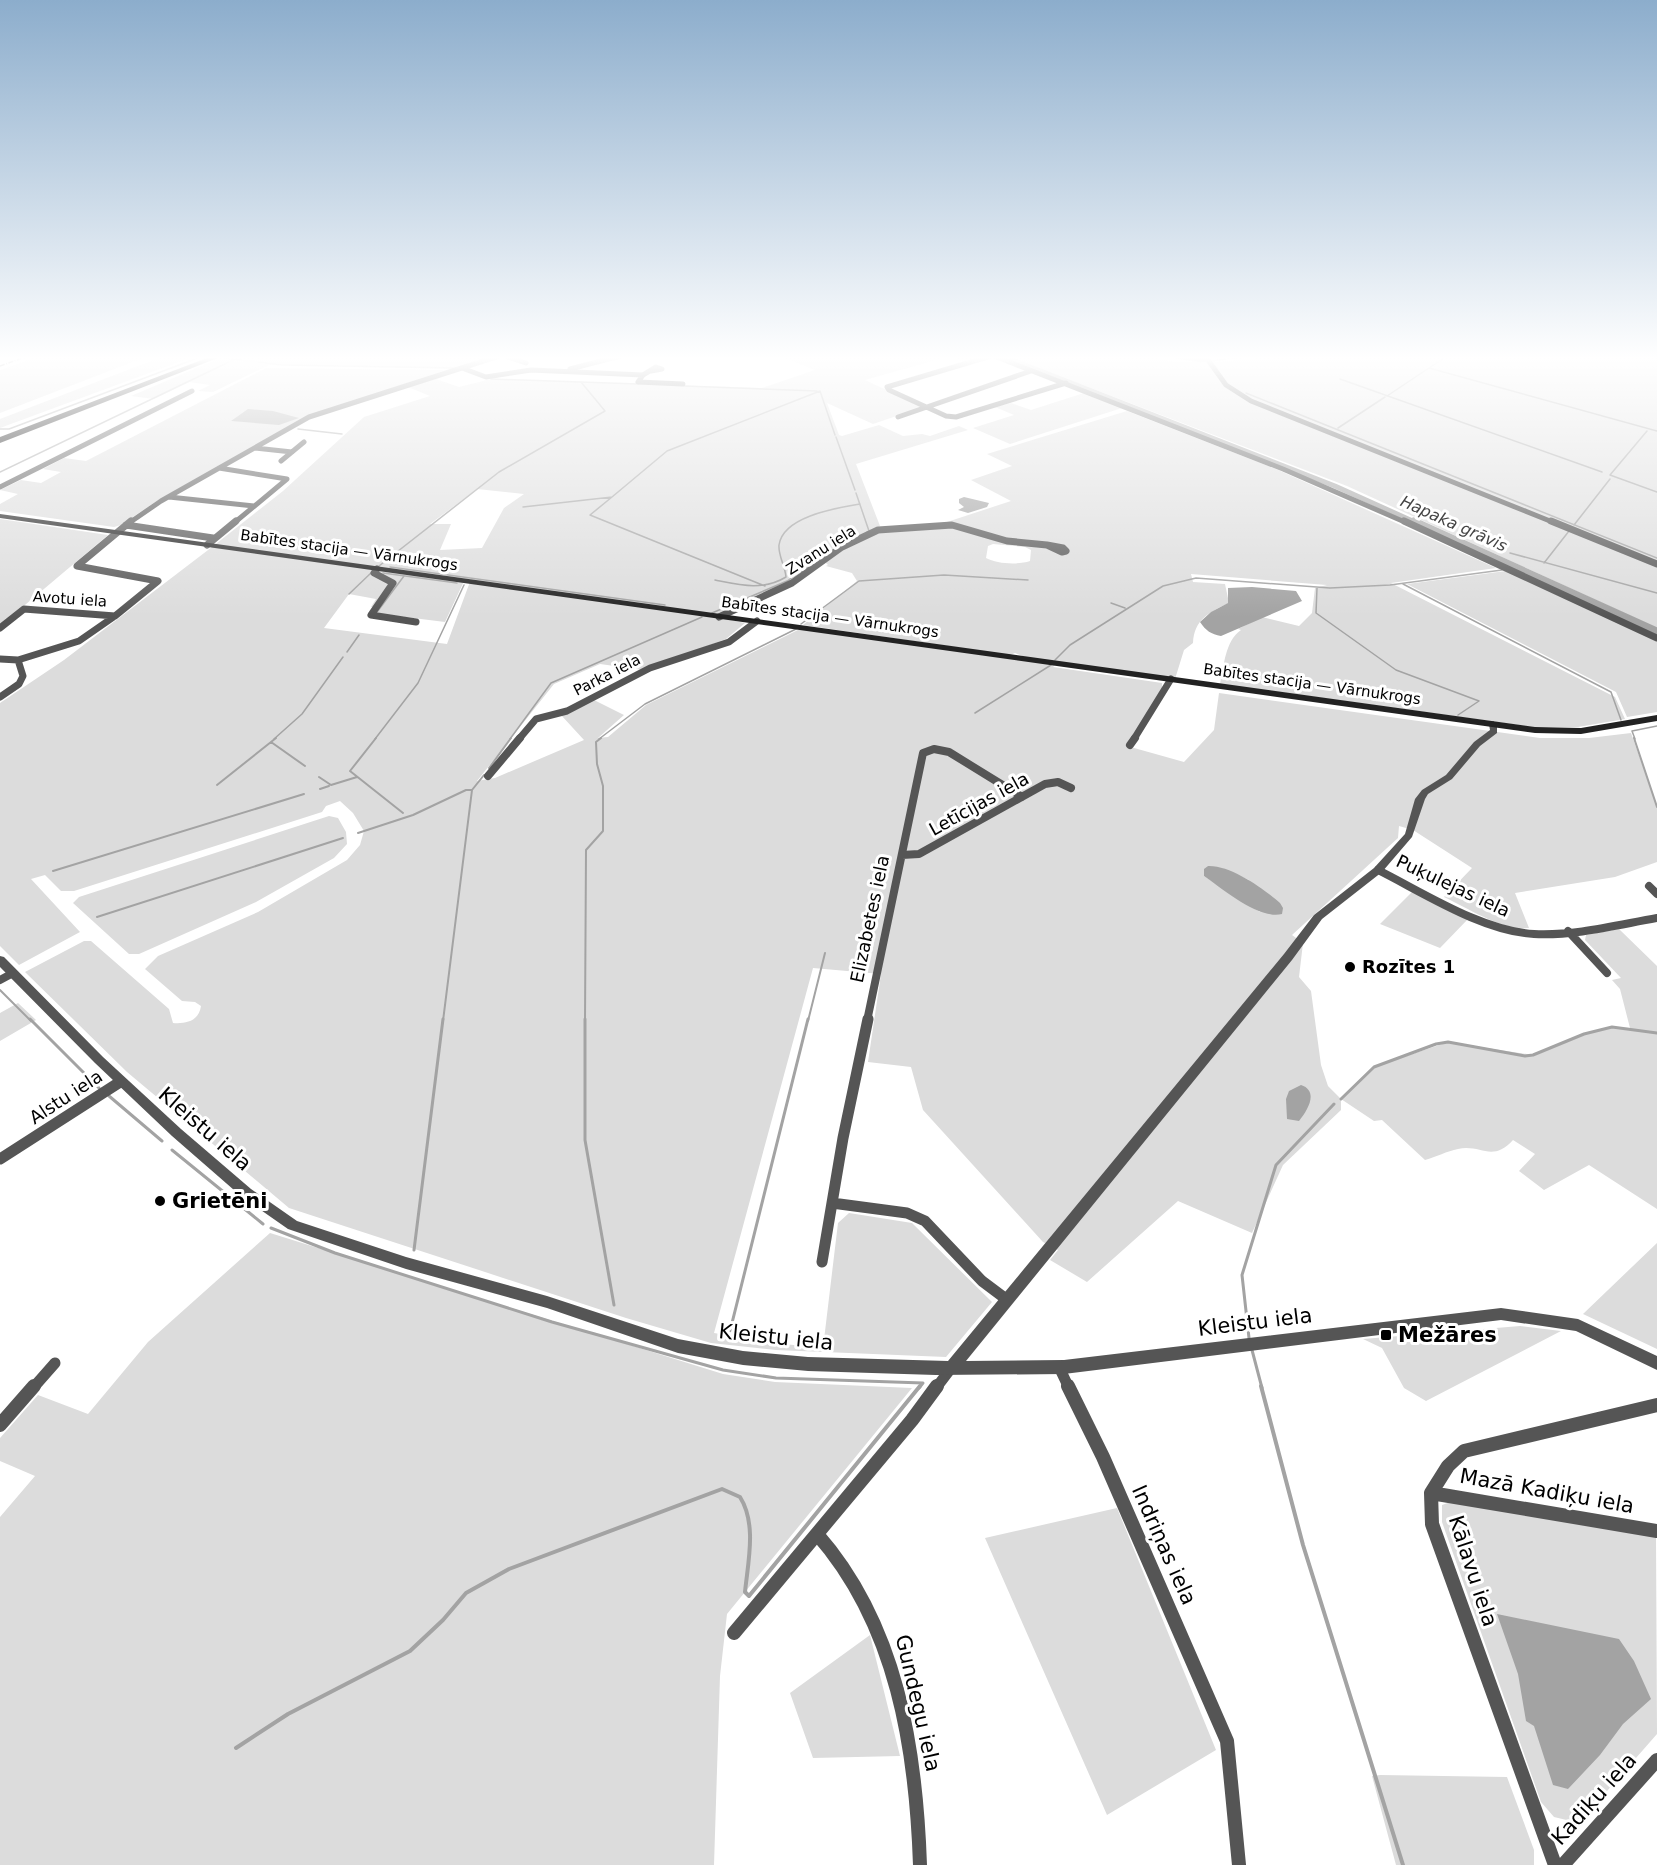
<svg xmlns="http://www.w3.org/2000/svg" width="1657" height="1865" font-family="'DejaVu Sans',sans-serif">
  <rect width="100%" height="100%" fill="#fff"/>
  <!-- green -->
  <path fill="#dcdcdc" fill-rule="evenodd" d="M40 356H148L0 413V370Z
    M164 356H195L0 428V419Z
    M225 356H492L454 368 269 365 213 392 198 391 210 385 189 382 154 399 131 396Z
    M789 356H983L964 362 950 356 865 380 923 407 873 424 827 403 839 435 842 436 879 425 903 436 922 434 930 436 959 426 968 430 856 464 880 526 834 550 790 582 716 617 745 623 726 639 643 670 600 664 554 684 477 781 495 778 584 740 561 715 594 700 624 715 598 738 608 737 646 705 800 629 1031 659 1015 653 1010 655 803 625 857 581 852 573 826 566 828 565 824 561 845 548 882 531 947 522 1011 501 971 480 1012 466 987 454 1127 411 1276 469 1496 568 1391 583 1615 697 1625 719 1578 727H1534L1220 684C1224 666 1225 641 1241 630L1238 629 1262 617 1299 626 1312 613 1315 588 1327 585 1191 574 1193 582 1225 584 1229 603C1209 612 1194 620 1193 643L1184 650 1175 679 1058 662 1053 667 1162 683V688L1127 746 1184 762 1214 730 1219 693 1540 738H1589L1631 733 1657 806V862L1615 877 1515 893 1529 928C1500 930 1470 909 1444 897L1472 868 1413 830 1399 826 1398 838 1292 935 1303 943 1299 977 1311 991 1321 1065 1328 1086 1341 1099 1374 1067 1448 1042 1533 1055 1584 1034 1612 1027 1630 1028 1620 989 1612 980 1621 978 1585 940 1586 935 1619 929 1657 966V1209L1589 1165 1544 1190 1519 1171 1535 1154 1513 1140C1492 1163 1481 1144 1458 1149 1447 1151 1436 1157 1425 1160L1382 1120 1374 1121 1341 1099V1110L1283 1165 1252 1233 1178 1201 1087 1282 1050 1260 1058 1250 1043 1242 923 1110 911 1067 868 1062 881 974 813 968 714 1333 774 1343 823 1348 838 1223 849 1213 912 1223 992 1302 946 1357 776 1350 711 1343 626 1318 289 1208 127 1072 25 972 84 941H91L169 1009 173 1023C186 1024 199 1021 201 1006L195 1002 182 1001 145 969 158 956 258 912 347 860 360 845 364 831 353 813 340 801 326 806 322 812 74 891H61L45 875 31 879 80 932 19 965 0 946V703L64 660 212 547 283 491 364 417 430 396 408 387 436 379 459 387 491 379 762 388 815 370 785 358ZM477 489 524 494 504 508 482 548 440 550 451 524H430ZM993 544 1025 547 1031 550 1030 561C1018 565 997 564 986 558L988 546ZM465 579H471L447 644 324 628 349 594 376 599 371 607H381L377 612 381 614 445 622ZM1208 866 1224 869 1249 880 1260 912 1204 876Z
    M1007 356H1146L1175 362 1231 361 1281 356H1657V628L1347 486Z
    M266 368 446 370 309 416 155 502 121 525 114 527 0 511V504L18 494 0 490 21 480 41 483 61 472 43 469 64 458 86 461Z
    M1084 393 1122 408 1010 444 973 428 1014 415 995 407 1011 403 1031 410Z
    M0 519 108 535 0 626Z
    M1506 571 1657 641V712L1627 717 1616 692 1407 584Z
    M329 816 338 818 346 832 347 844 334 858 256 902 139 954H129L73 903 79 897Z
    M1413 891 1469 918 1440 948 1380 924Z
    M18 1003 36 1020 0 1041V1013Z
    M270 1233 723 1374 775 1382 912 1388 727 1614 720 1676 714 1865H0V1517L35 1476 0 1461V1438L38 1395 88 1414 148 1342Z
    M1657 1243V1349L1583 1314Z
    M1520 1326 1561 1331 1426 1401 1404 1388 1382 1348 1363 1339Z
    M1453 1501 1656 1536 1657 1734 1579 1823 1554 1817 1541 1802 1442 1522V1505Z
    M1117 1508 1216 1750 1107 1815 985 1538Z
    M870 1635 900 1756 813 1758 790 1693Z
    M1380 1775 1507 1777 1534 1850V1865H1396L1372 1776Z"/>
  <!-- water -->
  <path fill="#a3a3a3" d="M248 409 273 411 299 418 279 425 231 421Z
    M964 497 989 503 987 507 968 513 958 510 964 507 959 503V499Z
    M1252 587 1296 591 1302 601 1221 636C1211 634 1206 631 1200 622L1211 612 1228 603V588Z
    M1208 866C1231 865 1264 889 1280 903L1283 908 1282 914C1259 920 1223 889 1204 876V869Z
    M1301 1085C1319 1091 1308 1110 1299 1121L1287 1119 1286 1099 1289 1091Z
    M1497 1614 1619 1639 1634 1661 1651 1699 1623 1724 1600 1755 1568 1789 1553 1785 1534 1726 1526 1721 1518 1674Z"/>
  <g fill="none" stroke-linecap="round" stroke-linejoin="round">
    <!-- stream-far3 -->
    <path stroke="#a3a3a3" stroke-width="1.5" d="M1165 356 1201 362
      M224 358 283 365 455 368
      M1209 361 1254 356
      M1429 368 1657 431
      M491 379 638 384
      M1340 379 1602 472
      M684 386 817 391
      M820 391 835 435
      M1246 393 1657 558
      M1387 396 1447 356
      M1338 428 1385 397
      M0 429H9L203 356
      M298 429 342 434
      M1647 431 1610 475 1657 492
      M836 437 855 490
      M0 472 233 360
      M856 493 869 531 867 532
      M612 497 590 515 765 586
      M523 507 612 497 667 451 820 391
      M1574 525 1610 479
      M1510 553 1657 593
      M1544 563 1569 531
      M379 566 499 472 605 411 581 382
      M390 567 665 605
      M383 573 457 583
      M715 580C740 585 763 591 786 577 785 566 778 555 779 545 783 516 837 508 860 504
      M1403 584 1611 692 1621 720
      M1317 588 1316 613 1396 670 1479 701 1458 715
      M349 594 372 572
      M1111 603 1125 608
      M377 612 404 576
      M712 613 787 581 840 545
      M801 624 859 581 944 575 1028 580
      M347 652 359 635
      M1055 660 1070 645 1163 586 1196 578 1330 588 1390 585 1502 570
      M975 713 1051 665
      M274 739 302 714 343 657
      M375 739 418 683 464 585
      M510 739 551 683 702 617
      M599 739 645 704 798 628
      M1635 739 1632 731 1657 726"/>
    <!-- stream-far2 -->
    <path stroke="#a3a3a3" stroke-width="2" d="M276 738 271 742 305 766
      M376 738 350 771 403 813
      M1634 738 1657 807
      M489 768 511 738
      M319 777 331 785 357 777
      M217 785 271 742
      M320 789 329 786
      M358 833 413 815 466 790H472
      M53 871 304 794
      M97 917 343 838
      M0 990 31 1021
      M443 1021 472 790 484 775
      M585 1021 586 850 603 831V786L597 764 596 742 601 738
      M808 1021 825 953"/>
    <!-- stream-far1 -->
    <path stroke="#a3a3a3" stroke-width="3" d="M30 1019 99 1088
      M585 1019V1140L614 1305
      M109 1096 162 1141
      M1341 1099 1374 1067 1436 1044 1448 1042 1525 1056 1533 1055 1584 1034 1612 1027 1657 1033
      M172 1150 263 1224
      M271 1228 335 1253 552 1322 723 1370 776 1378 923 1383 919 1388
      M414 1250 443 1019
      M730 1331 808 1019
      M1249 1338 1242 1275 1276 1165 1334 1104
      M1252 1350 1262 1388"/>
    <!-- stream -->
    <path stroke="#a3a3a3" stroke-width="4" d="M1261 1386 1303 1545 1403 1865
      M236 1748 288 1714 410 1651 443 1620 466 1593 509 1569 722 1489 740 1497C757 1524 748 1562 745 1592L749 1596 920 1386"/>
    <!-- canal-far1 -->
    <path stroke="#a3a3a3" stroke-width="5" d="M1002 356 1335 486 1417 523"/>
    <!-- canal -->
    <path stroke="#a3a3a3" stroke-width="7" d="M1414 521 1657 631"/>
    <!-- minor-far4 -->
    <path stroke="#555" stroke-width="5" d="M505 356 526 363
      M991 356 887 387 889 390 946 416 956 417 1066 383
      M994 356 1283 469 1407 523
      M1178 356 1208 360 1226 385 1251 401 1555 523
      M462 368 486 377 531 370 643 375
      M570 369 620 356
      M651 371 662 369 656 367 643 375 638 382 683 384
      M898 417 1031 371
      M255 448 292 452
      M281 461 304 442
      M219 468 287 479 234 523
      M0 487 192 391
      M169 497 254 506
      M129 523 161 501 309 417 499 356"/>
    <!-- minor-far3 -->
    <path stroke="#555" stroke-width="7" d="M1404 521 1657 638
      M1551 521 1657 564
      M126 525 213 538
      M207 545 236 521
      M1047 545 1063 548 1066 551 1062 552Z
      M377 569 374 573 393 583 371 615 416 622
      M115 616 158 581 77 566 131 521
      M719 617 792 583 842 547 878 530 952 525 1007 541 1047 545
      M0 628 24 609 115 616 79 641 18 660
      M0 659 18 660 23 676 19 684 0 697
      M519 739 536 719 567 711 650 668 729 642 757 621
      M1134 739 1171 679"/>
    <!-- minor-far2 -->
    <path stroke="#555" stroke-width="8" d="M1130 745 1135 738
      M488 776 520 738
      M902 855 919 854 1045 784 1058 782 1071 788
      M1378 870C1424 893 1482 931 1534 934 1575 936 1617 925 1657 918
      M1649 886 1657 894
      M1568 931 1607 973
      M0 980 13 973
      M867 1021 923 753 934 749 949 752 1022 797"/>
    <!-- minor-far1 -->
    <path stroke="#555" stroke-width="11" d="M0 1159 120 1082
      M832 1203 907 1213 925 1221 982 1281 1006 1299
      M822 1262 843 1138 868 1019
      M1059 1367 1069 1388
      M33 1388 55 1363
      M936 1388 952 1367"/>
    <!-- minor -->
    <path stroke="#555" stroke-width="14" d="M1068 1386 1103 1457 1227 1741 1239 1865
      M0 1425 34 1386
      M1431 1493 1657 1531
      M817 1534C897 1625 916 1748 920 1865
      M734 1633 912 1420 937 1386
      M1555 1865 1432 1524 1431 1493 1448 1466 1464 1451 1657 1405
      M1563 1865 1657 1760"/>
    <!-- tertiary -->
    <path fill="#555" fill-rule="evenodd" d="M1493 721 1497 724V733L1480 746 1452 779 1428 794 1425 799 1412 837 1382 872 1322 919 1292 960 966 1361 1064 1360 1501 1308 1578 1319 1657 1356V1370L1576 1331 1501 1320 1064 1374 936 1375 808 1371 743 1365 678 1353 547 1308 406 1269 288 1229 242 1197 172 1136 95 1063 0 967V956L4 957 103 1057 181 1129 251 1189 297 1221 406 1257 547 1296 678 1339 743 1351 808 1357 948 1361 1284 954 1314 915 1374 868 1405 834 1415 799 1422 790 1446 775 1474 742 1490 730 1489 724Z"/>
    <!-- secondary -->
    <path fill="#222" fill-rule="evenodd" d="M0 514 1535 727 1581 728 1657 715V721L1581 734 1535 733 0 518Z"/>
    <!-- trunk -->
    <path fill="#000" fill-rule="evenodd" d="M212 356H223L0 443V437Z"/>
    <!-- rail -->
    <path stroke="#000" stroke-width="1.5" stroke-dasharray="5 1.5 1 1.5" stroke-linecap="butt" d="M0 366 28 356"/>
  </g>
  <!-- sky -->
  <linearGradient id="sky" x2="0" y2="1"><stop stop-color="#8cadcc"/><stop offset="0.58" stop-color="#fff"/><stop offset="1" stop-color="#fff" stop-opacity="0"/></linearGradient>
  <rect width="1657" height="617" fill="url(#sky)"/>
  <!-- markers -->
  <g fill="#000" stroke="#fff" stroke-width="2">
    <circle cx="1350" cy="967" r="6"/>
    <circle cx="160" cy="1201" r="6"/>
    <rect x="1380" y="1329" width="12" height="12" rx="3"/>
  </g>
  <g text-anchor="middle" stroke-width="6" stroke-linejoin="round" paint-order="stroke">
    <!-- far-street labels -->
    <g font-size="15" fill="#000" stroke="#fff">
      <text transform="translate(349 550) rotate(8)" y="5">Babītes stacija — Vārnukrogs</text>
      <text transform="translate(821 550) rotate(-32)" y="5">Zvanu iela</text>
      <text transform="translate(70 599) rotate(4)" y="5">Avotu iela</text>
      <text transform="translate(830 617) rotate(8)" y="5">Babītes stacija — Vārnukrogs</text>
      <text transform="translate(607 675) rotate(-27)" y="5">Parka iela</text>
      <text transform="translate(1312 684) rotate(8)" y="5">Babītes stacija — Vārnukrogs</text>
    </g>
    <!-- far-water labels -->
    <g font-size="16" font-style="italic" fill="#444" stroke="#fff">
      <text transform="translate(1454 523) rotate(24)" y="6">Hapaka grāvis</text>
    </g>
    <!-- street labels -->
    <g font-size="18" fill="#000" stroke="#fff">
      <text transform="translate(979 804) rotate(-29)" y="6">Letīcijas iela</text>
      <text transform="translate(1453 886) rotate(25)" y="6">Puķulejas iela</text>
      <text transform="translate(870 919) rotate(-78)" y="6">Elizabetes iela</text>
      <text transform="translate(66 1097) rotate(-33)" y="6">Alstu iela</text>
    </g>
    <!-- poi labels -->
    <g font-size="18" font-weight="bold" fill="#000" stroke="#fff" text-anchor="start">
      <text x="1362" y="973">Rozītes 1</text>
    </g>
    <!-- near-street labels -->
    <g font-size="21" fill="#000" stroke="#fff">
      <text transform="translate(205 1129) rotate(41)" y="7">Kleistu iela</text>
      <text transform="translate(1255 1322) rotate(-7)" y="7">Kleistu iela</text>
      <text transform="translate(776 1337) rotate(6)" y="7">Kleistu iela</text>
      <text transform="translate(1547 1491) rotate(10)" y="7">Mazā Kadiķu iela</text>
      <text transform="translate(1164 1545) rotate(66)" y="7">Indriņas iela</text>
      <text transform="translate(1473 1571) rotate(72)" y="7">Kālavu iela</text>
      <text transform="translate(918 1703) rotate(77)" y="7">Gundegu iela</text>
      <text transform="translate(1594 1799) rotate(-48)" y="7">Kadiķu iela</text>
    </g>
    <!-- near-poi labels -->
    <g font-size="21" font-weight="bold" fill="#000" stroke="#fff" text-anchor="start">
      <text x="172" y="1208">Grietēni</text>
      <text x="1398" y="1342">Mežāres</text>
    </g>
  </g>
</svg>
